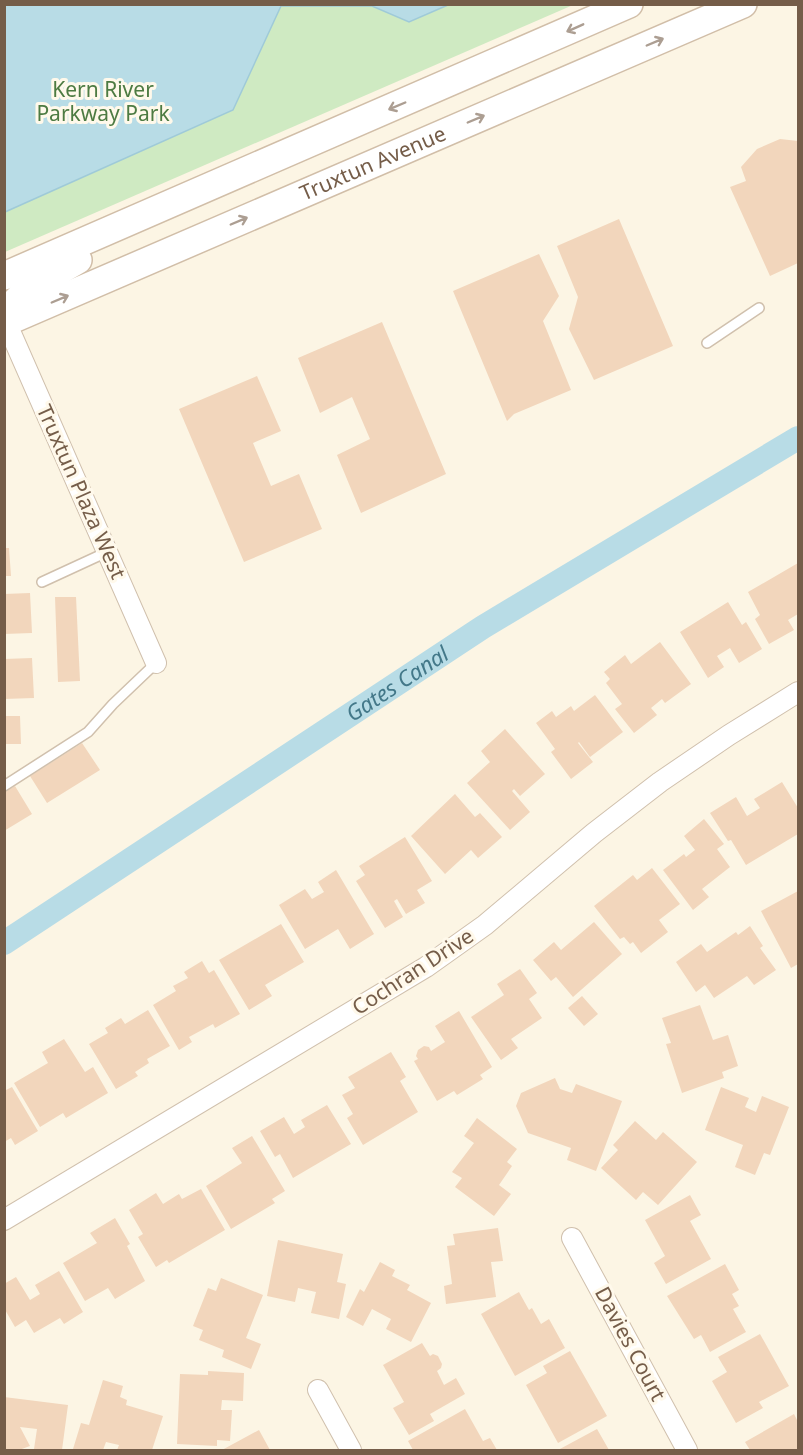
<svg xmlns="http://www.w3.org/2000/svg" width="803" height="1455" font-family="'Noto Sans',sans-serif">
  <rect width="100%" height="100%" fill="#fcf5e4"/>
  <!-- green -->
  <path fill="#cfeac2" d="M5 5H573L5 252Z"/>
  <!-- water -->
  <path fill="#b8dce6" stroke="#9fcad8" stroke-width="1.5" d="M4 5 5 4 448 5 409 22 372 6H281L233 110 5 212Z"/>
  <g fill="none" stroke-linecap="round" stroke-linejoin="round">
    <!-- canal -->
    <path stroke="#b8dce6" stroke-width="24" id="s1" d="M4 943 483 627 798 438"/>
  </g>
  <!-- building -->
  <path fill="#f2d6bc" d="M780 139 798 141V263L770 276 730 187 746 181 741 167 757 149Z
    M619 219 673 346 594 380 569 329 578 297 557 246Z
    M539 254 559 296 543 321 571 390 514 414 507 421 453 291Z
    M382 322 446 474 361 513 337 455 370 439 352 397 320 413 298 358Z
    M257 376 281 431 253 443 271 486 299 474 322 529 244 562 179 409Z
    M4 548H9L11 576H4Z
    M798 563V614L788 620 794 630 769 644 755 619 760 615 748 592Z
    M30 593 32 633 4 634V594Z
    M55 597H76L80 681 58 682Z
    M728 602 742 625 746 622 762 649 739 663 730 648 717 656 724 667 708 678 680 632Z
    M660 642 691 684 665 703 662 699 651 708 657 715 634 733 615 709 622 704 606 683 610 679 604 672 625 655 631 664Z
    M32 658 34 698 4 699V659Z
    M595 695 623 732 590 757 579 742 578 743 593 762 571 779 551 752 555 749 536 723 552 711 556 717 571 706 574 711Z
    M4 716H20L21 744H4Z
    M505 729 545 774 520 796 514 789 512 791 530 812 510 830 467 783 490 762 481 751Z
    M82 743 100 770 47 803 30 776Z
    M782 782 798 808V834L746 865 731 840 728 841 710 813 736 797 747 816 760 808 754 799Z
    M15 786 32 814 4 831V792Z
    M455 794 475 817 480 813 502 837 478 858 471 850 445 874 411 836Z
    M704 819 724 844 717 849 730 867 702 889 709 897 693 910 663 870 684 854 686 857 695 850 684 836Z
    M405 837 432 881 417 890 425 903 406 914 397 899 394 901 403 917 385 928 356 881 365 875 359 866Z
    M652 868 680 904 659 920 668 932 641 953 633 942 630 944 624 937 620 939 594 906 633 875 637 880Z
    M336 870 374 934 350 949 338 929 305 949 279 905 305 889 312 899 324 892 318 882Z
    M798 891V964L791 968 761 911Z
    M594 922 622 954 573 997 556 977 551 981 533 960 554 942 561 950Z
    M281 924 304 962 265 985 272 996 249 1010 219 960Z
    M750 926 763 946 760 948 776 970 754 985 747 976 714 998 705 985 696 992 676 962 701 944 707 952 736 932 738 935Z
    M202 961 209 973 214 970 240 1014 215 1028 213 1024 189 1037 192 1042 179 1050 153 1005 176 991 173 986 188 978 184 972Z
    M520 969 537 993 529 999 542 1018 511 1039 518 1048 501 1060 471 1017 504 995 497 984Z
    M582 996 598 1014 584 1026 568 1008Z
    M700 1005 713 1040 728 1035 738 1066 722 1072 724 1078 682 1093 666 1044 671 1043 662 1018Z
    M148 1010 170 1046 147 1059 149 1063 135 1072 138 1076 116 1089 89 1044 108 1033 105 1028 121 1018 125 1024Z
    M459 1011 492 1067 480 1075 483 1079 457 1095 454 1091 437 1101 414 1061 418 1059 416 1056 418 1050 424 1046 429 1047 431 1051 445 1042 435 1026Z
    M64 1039 85 1072 93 1067 108 1093 66 1118 63 1113 40 1127 14 1083 48 1063 42 1052Z
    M391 1052 406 1077 400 1081 418 1112 363 1145 347 1118 353 1114 342 1095 355 1088 348 1077Z
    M555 1078 560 1089 572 1093 576 1084 622 1101 596 1171 567 1160 571 1148 528 1133 516 1106 521 1093Z
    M12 1087 38 1131 15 1145 11 1138 4 1142V1091Z
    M721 1087 749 1098 745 1107 756 1112 762 1096 789 1107 770 1155 764 1153 755 1175 735 1167 743 1145 705 1130Z
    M327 1105 351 1144 293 1178 280 1154 275 1157 260 1131 284 1117 294 1134 305 1127 301 1120Z
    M477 1118 517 1149 507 1162 512 1166 499 1185 511 1194 494 1216 455 1187 462 1178 452 1172 474 1143 464 1136Z
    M635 1121 656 1140 663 1132 697 1162 658 1205 643 1192 636 1200 601 1168 618 1150 613 1145Z
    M252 1136 285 1191 272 1199 275 1203 231 1229 206 1186 242 1163 232 1148Z
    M201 1189 225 1230 169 1263 167 1260 156 1267 138 1237 143 1234 129 1210 156 1193 163 1204 179 1194 182 1199Z
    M690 1195 701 1215 690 1221 711 1259 666 1284 654 1263 665 1256 645 1220Z
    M115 1218 130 1244 127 1246 145 1281 115 1299 108 1288 85 1301 63 1263 97 1243 90 1233Z
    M498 1228 503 1261 491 1262 496 1297 446 1304 444 1286 452 1284 447 1246 455 1245 453 1234Z
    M278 1240 343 1254 337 1282 346 1284 339 1319 311 1313 316 1292 298 1288 295 1302 267 1296Z
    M380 1262 395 1270 392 1276 410 1285 407 1290 431 1303 411 1342 386 1329 391 1319 372 1309 363 1326 346 1317 360 1289 364 1292Z
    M725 1264 739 1290 732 1294 739 1306 733 1309 746 1332 710 1352 701 1335 694 1339 667 1296Z
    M59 1271 83 1312 64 1324 60 1318 34 1333 26 1320 15 1327 4 1308V1284L16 1277 30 1300 40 1294 35 1285Z
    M221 1278 263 1295 246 1338 261 1344 251 1369 222 1357 224 1350 199 1340 203 1330 193 1326 208 1288 216 1291Z
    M519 1292 529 1310 532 1308 541 1324 549 1319 565 1348 515 1376 481 1314Z
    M760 1334 789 1386 759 1402 763 1408 736 1423 712 1381 727 1372 718 1357Z
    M422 1343 430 1356 433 1354 438 1356 442 1364 441 1368 437 1371 444 1385 456 1378 465 1394 430 1414 434 1421 409 1435 393 1408 404 1402 383 1365Z
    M570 1351 607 1416 558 1443 526 1385 547 1373 543 1366Z
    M208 1371 244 1373 243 1401 222 1400 221 1410H232L230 1441 217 1440V1446L177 1444 180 1374 208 1375Z
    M103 1380 123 1386 120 1397 127 1400 126 1405 163 1416 152 1450H117L119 1445 106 1442 103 1450 73 1449 81 1423 89 1425Z
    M4 1397 68 1405 62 1450 34 1449 37 1429 20 1427 30 1446 19 1450H4Z
    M465 1409 483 1441 490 1438 497 1450H413L408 1441Z
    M794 1414 798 1422V1450H750L745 1442Z
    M597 1429 609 1450H558Z
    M259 1430 270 1450H222Z"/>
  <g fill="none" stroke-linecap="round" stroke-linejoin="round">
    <!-- lane casing -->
    <g stroke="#d0c0ad" stroke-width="12">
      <path id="lane" d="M707 343 759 308
        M42 582 107 552
        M4 786 88 732 113 704 156 663"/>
    </g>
    <!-- street casing -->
    <g stroke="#d0c0ad" stroke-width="22">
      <path id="street" d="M6 322 156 663
        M4 1220 426 967 485 925 594 833 660 782 729 735 798 692
        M572 1238 687 1450
        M318 1390 351 1450"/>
    </g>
    <!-- secondary casing -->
    <g stroke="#d1bea8" stroke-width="30">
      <g id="secondary">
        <path d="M4 276 629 4"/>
        <path d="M6 322 15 302 28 289 78 260"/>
        <path id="s2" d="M4 323 743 4"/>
      </g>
    </g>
    <!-- lane -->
    <use href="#lane" stroke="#fff" stroke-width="9"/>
    <!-- street -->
    <use href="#street" stroke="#fff" stroke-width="20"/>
    <!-- secondary -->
    <use href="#secondary" stroke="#fff" stroke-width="27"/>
  </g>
  <!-- one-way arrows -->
  <defs><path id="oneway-shaft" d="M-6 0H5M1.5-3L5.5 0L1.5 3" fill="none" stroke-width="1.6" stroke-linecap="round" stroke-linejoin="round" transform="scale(1.5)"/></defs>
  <g stroke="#ac9e92">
    <use href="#oneway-shaft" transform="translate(575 28) rotate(156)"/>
    <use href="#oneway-shaft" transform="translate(655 42) rotate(-23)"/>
    <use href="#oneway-shaft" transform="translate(397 106) rotate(157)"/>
    <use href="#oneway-shaft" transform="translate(476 119) rotate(-23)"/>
    <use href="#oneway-shaft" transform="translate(239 221) rotate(-23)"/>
    <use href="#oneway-shaft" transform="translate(60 299) rotate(-23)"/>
  </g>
  <g text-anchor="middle" stroke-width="6" stroke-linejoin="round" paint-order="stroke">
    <!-- park labels -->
    <g font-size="21" fill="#4d7b42" stroke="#fff9eb">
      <text x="103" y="97">Kern River<tspan x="103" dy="24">Parkway Park</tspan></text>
    </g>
    <!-- street labels -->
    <g font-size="21" fill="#755d49" stroke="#fff9eb">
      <text dy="7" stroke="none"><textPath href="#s2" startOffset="402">Truxtun Avenue</textPath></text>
      <text transform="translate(81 492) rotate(66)" y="7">Truxtun Plaza West</text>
      <text transform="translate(413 972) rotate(-33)" y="7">Cochran Drive</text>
      <text transform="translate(630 1344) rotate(62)" y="7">Davies Court</text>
    </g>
    <!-- water labels -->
    <g font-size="22" font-style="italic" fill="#437889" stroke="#fff9eb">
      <text dy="8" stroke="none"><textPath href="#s1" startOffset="471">Gates Canal</textPath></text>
    </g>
  </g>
  <!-- border -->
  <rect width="803" height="1455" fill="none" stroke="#755d49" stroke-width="12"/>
</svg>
